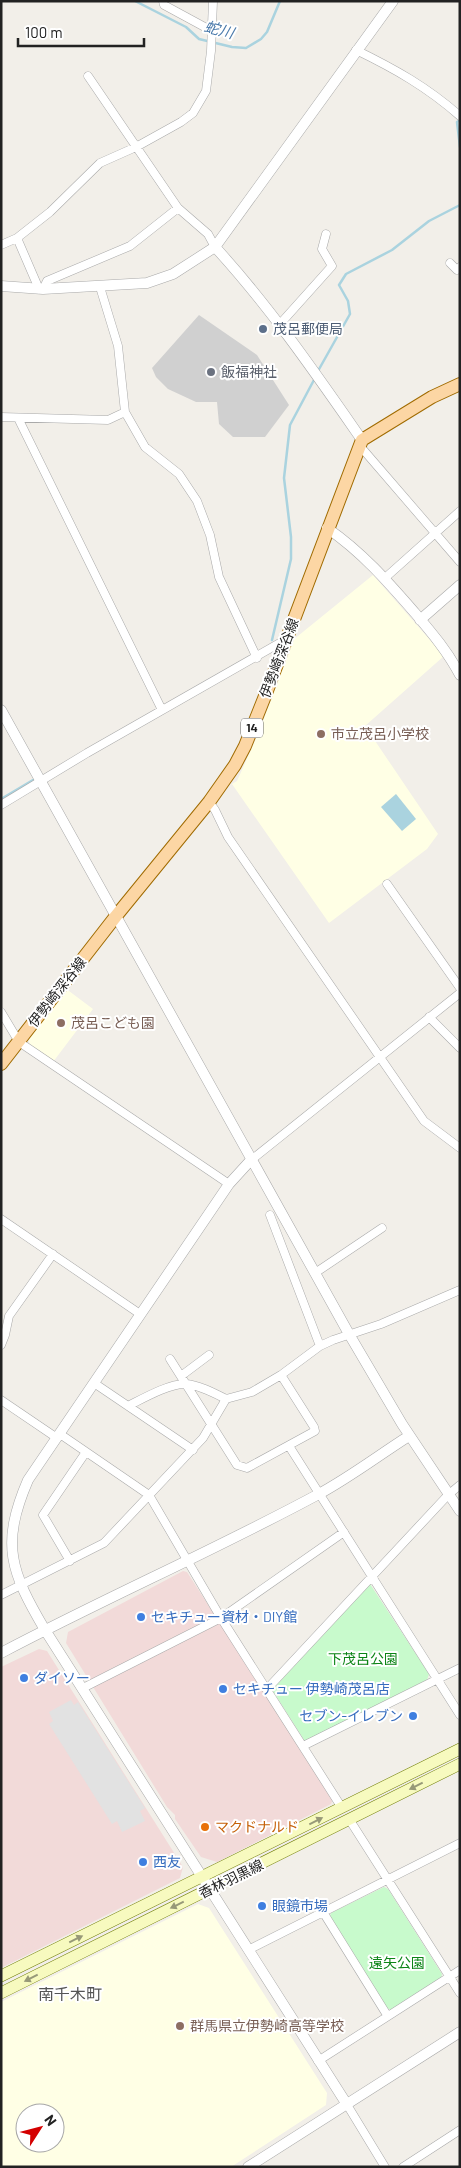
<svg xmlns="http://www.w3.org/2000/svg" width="461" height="2168" font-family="Barlow,'Noto Sans JP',sans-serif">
  <rect width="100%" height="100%" fill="#f2efe9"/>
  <!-- commercial -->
  <path fill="#f2dad9" d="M183 1571 187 1572 333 1799 331 1804 217 1862 201 1857 175 1819V1815L167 1807 66 1643 68 1632Z
    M39 1649 47 1651 183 1867 180 1878 1 1968V1667Z"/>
  <!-- education -->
  <path fill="#ffffe5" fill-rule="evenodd" d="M373 575 444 656 365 726 438 834 427 849 329 923 232 784 237 781 259 732 293 640Z
    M65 988 93 1009 53 1062 30 1047 28 1036Z
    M198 1904 209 1908 327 2093 326 2105 231 2167H1V2002ZM25 2113H55V2143H25Z"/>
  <!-- religious -->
  <path fill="#d0d0d0" d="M199 315 257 355 289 405 265 437H233L219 424 217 402H196L168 389 156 377 152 368Z"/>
  <!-- park -->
  <path fill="#c8facc" d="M370 1584 429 1674 427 1680 308 1740H304L273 1691 274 1688Z
    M384 1887 388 1889 442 1974 441 1978 391 2010 387 2008 330 1916 331 1913Z"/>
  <!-- parking -->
  <path fill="#e2e2e2" d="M71 1700 74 1705 78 1702 145 1808 140 1811 145 1821 122 1832 117 1821 112 1824 49 1724 53 1721 49 1712Z"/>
  <!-- water -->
  <path fill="#aad3df" d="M396 794 416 819 402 831 381 807Z"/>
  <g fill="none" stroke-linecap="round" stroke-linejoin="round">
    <!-- stream -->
    <path stroke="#aad3df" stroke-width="2.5" d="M135 1 186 27 199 39 232 47 246 48 261 39 267 32 280 1
      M460 120 457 122 460 147
      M318 371 350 314 348 301 339 285 346 274 392 250 429 221 460 205
      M272 640 291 559V537L284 478 290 425 315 378
      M1 799 33 780"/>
    <!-- minor casing -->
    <g stroke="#a9a9a9" stroke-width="9">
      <path id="minor" d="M163 1 164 5 212 31
        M356 50C395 69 427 87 460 116
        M88 76 178 208 208 234 215 247
        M17 238 39 289
        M1 245 17 238 50 212 100 163 136 147 181 122 193 113 206 91 211 51 213 1
        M450 263 457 270 460 267
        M100 287 118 346 125 412 145 447 179 474 197 501 210 535 219 577 257 658
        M43 289 47 281 130 246 178 208
        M280 324 332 266 322 249 326 234
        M1 417 108 420 125 412
        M18 418 162 710
        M360 446 460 562
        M385 578 460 511
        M209 802 215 810 228 837 424 1121 460 1148
        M1 805 87 753 285 640
        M387 884 460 988
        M1 1012 19 1042 229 1184
        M429 1017 460 1048
        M250 1161 460 993
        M270 1215 320 1346
        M1 1219 140 1314
        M315 1273 382 1228
        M1 1345 5 1335 9 1316 53 1254
        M170 1359 237 1465 247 1468 315 1431 314 1427 281 1375
        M181 1376 209 1355
        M94 1383 193 1450
        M1 1400 57 1438
        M128 1406C142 1399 170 1383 186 1384 199 1385 214 1393 226 1399
        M60 1434 149 1495 221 1618 342 1808
        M289 1446 460 1715
        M70 1561 43 1515 86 1452
        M1 1595 104 1543 203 1438 226 1399 252 1392 281 1375 320 1346 333 1340 381 1324 460 1290
        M83 1688 221 1618 344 1532
        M267 1689 448 1495 460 1485
        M303 1746 460 1668
        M349 1819 460 1993
        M323 1912 387 2015
        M248 1950 460 1843
        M318 2061 460 1970
        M346 2103 385 2167
        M403 2167 460 2130"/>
    </g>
    <!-- tertiary casing -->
    <g stroke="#a9a9a9" stroke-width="11">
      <path id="tertiary" d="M215 247C270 307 316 374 362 440
        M1 286 43 289 147 283 173 274 215 247 393 1
        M327 528C362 552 388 582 415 613 432 633 448 652 460 675
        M420 620 460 585
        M1 710 349 1334 402 1424 460 1511
        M250 1161 229 1184 28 1480C0 1545 11 1572 45 1630L346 2103
        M1 1653C105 1598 213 1551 317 1495 349 1478 379 1455 409 1436
        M248 2167 460 2032"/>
    </g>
    <!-- secondary casing -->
    <g stroke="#707d05" stroke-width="12">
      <path id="secondary" d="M1 1976 460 1749
        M1 1993 460 1764"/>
    </g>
    <!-- primary casing -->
    <g stroke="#a06b00" stroke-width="14">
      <path id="primary" d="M1 1064 116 916 209 802 235 765 245 746 265 696 362 440 432 397 460 384"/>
    </g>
    <!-- minor -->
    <use href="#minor" stroke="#fff" stroke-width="8"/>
    <!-- tertiary -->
    <use href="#tertiary" stroke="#fff" stroke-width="10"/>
    <!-- secondary -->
    <use href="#secondary" stroke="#f7fabf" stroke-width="11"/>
    <!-- primary -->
    <use href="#primary" stroke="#fcd6a4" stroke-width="12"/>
  </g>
  <!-- one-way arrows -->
  <defs><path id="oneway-solid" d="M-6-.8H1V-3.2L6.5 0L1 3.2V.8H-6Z" transform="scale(1.25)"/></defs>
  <g fill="#979978">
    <use href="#oneway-solid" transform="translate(416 1786) rotate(153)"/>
    <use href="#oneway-solid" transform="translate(316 1821) rotate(-27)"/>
    <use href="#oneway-solid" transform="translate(177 1905) rotate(154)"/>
    <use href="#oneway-solid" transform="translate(76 1939) rotate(-26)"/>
    <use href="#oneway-solid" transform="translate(31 1978) rotate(153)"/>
  </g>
  <!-- markers -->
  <circle fill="#5c6f8a" stroke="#fff" stroke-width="2" cx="263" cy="329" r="5"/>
  <circle fill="#6b7280" stroke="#fff" stroke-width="2" cx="211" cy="372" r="5"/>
  <g fill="#8d6e63" stroke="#fff" stroke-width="2">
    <circle cx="321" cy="734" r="5"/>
    <circle cx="61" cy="1023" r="5"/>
    <circle cx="180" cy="2026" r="5"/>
  </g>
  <g fill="#3f7fe0" stroke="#fff" stroke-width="2">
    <circle cx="141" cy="1617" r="5"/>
    <circle cx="24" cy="1678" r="5"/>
    <circle cx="223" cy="1689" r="5"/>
    <circle cx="413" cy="1716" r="5"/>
    <circle cx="143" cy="1862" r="5"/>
    <circle cx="262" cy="1906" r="5"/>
  </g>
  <circle fill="#e8710a" stroke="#fff" stroke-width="2" cx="205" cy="1827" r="5"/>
  <g text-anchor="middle" stroke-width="4" stroke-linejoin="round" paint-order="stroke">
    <!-- shield labels -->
    <rect fill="#fff" stroke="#646464" stroke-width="1" x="241" y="718.5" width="22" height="19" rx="4"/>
    <g font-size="12" font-weight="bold" fill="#222">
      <text x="252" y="732">14</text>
    </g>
    <!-- service labels -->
    <g font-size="14" fill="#4e5e75" stroke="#fff" text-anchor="start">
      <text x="273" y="334">茂呂郵便局</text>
    </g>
    <!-- worship labels -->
    <g font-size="14" fill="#5b616d" stroke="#fff" text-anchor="start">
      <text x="221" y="377">飯福神社</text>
    </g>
    <!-- street labels -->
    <g font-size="14" fill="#222" stroke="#fff">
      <text transform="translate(279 658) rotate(-69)" y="5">伊勢崎深谷線</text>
      <text transform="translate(57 992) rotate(-52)" y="5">伊勢崎深谷線</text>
      <text transform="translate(231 1879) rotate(-26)" y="5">香林羽黒線</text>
    </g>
    <!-- education labels -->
    <g font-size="14" fill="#785e54" stroke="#fff" text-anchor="start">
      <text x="331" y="739">市立茂呂小学校</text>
      <text x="71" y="1028">茂呂こども園</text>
      <text x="190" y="2031">群馬県立伊勢崎高等学校</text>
    </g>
    <!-- shop labels -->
    <g font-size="14" fill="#366cbe" stroke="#fff" text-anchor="start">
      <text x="151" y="1622">セキチュー資材・DIY館</text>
      <text x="34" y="1683">ダイソー</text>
      <text x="233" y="1694">セキチュー 伊勢崎茂呂店</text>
      <text x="403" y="1721" text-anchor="end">セブン-イレブン</text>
      <text x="153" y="1867">西友</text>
      <text x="272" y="1911">眼鏡市場</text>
    </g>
    <!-- park labels -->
    <g font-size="14" fill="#0c8416" stroke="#fff">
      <text x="363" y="1664">下茂呂公園</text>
      <text x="397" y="1968">遠矢公園</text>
    </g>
    <!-- food labels -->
    <g font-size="14" fill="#c56008" stroke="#fff" text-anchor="start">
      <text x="215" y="1832">マクドナルド</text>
    </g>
    <!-- water labels -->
    <g font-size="15" font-style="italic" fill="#4a7aab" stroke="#fff">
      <text transform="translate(219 30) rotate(15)" y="5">蛇川</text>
    </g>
    <!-- quarter labels -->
    <g font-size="16" fill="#555" stroke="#fff">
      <text x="70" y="2000">南千木町</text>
    </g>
  </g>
  <!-- border -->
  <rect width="461" height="2168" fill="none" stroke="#222222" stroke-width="5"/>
  <!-- north arrow -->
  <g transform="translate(40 2128) rotate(54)"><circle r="24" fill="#ffffff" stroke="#a7a7a7"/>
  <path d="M0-4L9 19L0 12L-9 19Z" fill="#d40000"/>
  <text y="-8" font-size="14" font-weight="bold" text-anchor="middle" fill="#222222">N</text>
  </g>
  <!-- scale -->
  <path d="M18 38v8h126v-8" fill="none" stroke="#222222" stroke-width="2.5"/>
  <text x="25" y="38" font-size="15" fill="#222222" stroke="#ffffff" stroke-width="4" paint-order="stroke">100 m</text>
</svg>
